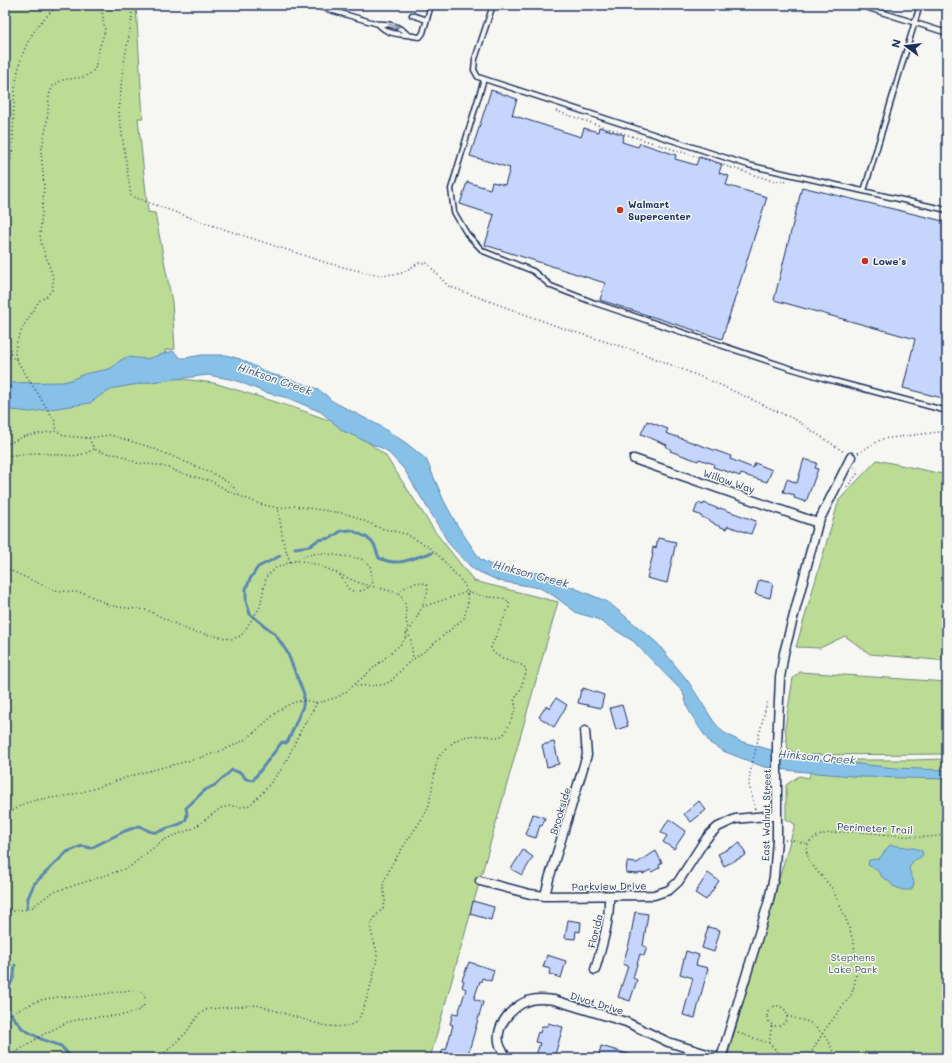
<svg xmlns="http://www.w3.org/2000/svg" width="952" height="1063" font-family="Mali,sans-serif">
  <rect width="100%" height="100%" fill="#f6f6f2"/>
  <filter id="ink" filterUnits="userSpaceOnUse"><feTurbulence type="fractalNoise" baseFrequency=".025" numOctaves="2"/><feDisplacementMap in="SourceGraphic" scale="8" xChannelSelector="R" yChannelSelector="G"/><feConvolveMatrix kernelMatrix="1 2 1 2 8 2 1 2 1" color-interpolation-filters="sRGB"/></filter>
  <g filter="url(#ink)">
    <!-- green -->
    <path fill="#bcdc95" stroke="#6c867a" d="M5 5H136L143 118H138L148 212 155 213 172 302 175 349 165 350 167 377 214 383 292 407 348 427 385 455 436 533 474 581 558 602 430 1058H5Z
      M877 460 947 475V661L870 654 845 636 820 648 796 647 839 500Z
      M800 672 947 682V754L799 755 788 749 785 728 793 678Z
      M947 759V1058H727L795 824 786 819V785L799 776 809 778 814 760H913Z"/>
    <!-- water -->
    <path fill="#88c1e7" stroke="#5c87b0" d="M173 351 181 358H185L202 355H226L240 359 270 374 283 377 315 388 326 395 332 401 380 426 406 443 426 459 444 501 457 525 480 559 491 565 538 573 608 602 657 643 688 681 714 722 723 732 739 741 782 753 825 760 895 768 947 770V779L863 777 795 771 764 767 723 751 710 743 699 727 688 709 683 692 633 641 595 618 577 613 554 596 540 588 499 581 473 569 450 545 404 469 386 450 343 431 321 412 288 398 264 392 235 380 208 375 151 382 115 388 101 395 90 403 31 412 12 410 5 412V383L63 382 71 380 84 374 109 369 113 367 119 361 127 357 146 359Z
      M891 845 914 848 922 851 923 854 921 857 913 861 909 868C910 877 918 881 911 890H903L893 886 890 882 882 877 877 870 868 865 869 860 879 859 889 846Z"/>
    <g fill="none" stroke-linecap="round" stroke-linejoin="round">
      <!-- stream -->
      <path stroke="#5c87b0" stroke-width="3" d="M295 548 310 546 318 540 331 538 341 531 351 530 366 537 374 544 379 558C402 568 411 557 432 553
        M27 908 28 898 34 884 67 852 82 846 91 848 125 831 139 826C144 827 148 832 153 832 159 833 163 830 168 828 180 824 190 824 186 808L205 790 215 785 232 770 241 773 246 779 253 780 282 742 286 743 288 741 303 706 304 694 287 652 275 634 250 614 246 601V589L250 579 258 567 280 556
        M15 965 14 976 7 992 8 1011 23 1029 41 1039 61 1046 69 1055V1058"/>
    </g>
    <!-- building -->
    <path fill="#c5d5fb" stroke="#1b2f5e" d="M491 90 517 99 512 115 581 137 584 128 598 132 599 127 624 135 622 142 638 147 640 143 676 155 675 159 696 165 699 157 710 160 722 164 719 173 729 176 726 185 767 197 722 339 600 300 605 283 485 245 494 215 460 204 467 182 490 189 492 182 505 185 510 168 470 156Z
      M802 187 947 222V395L946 399 903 388 915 339 774 300Z
      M647 421 668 429 666 433 731 456 730 459 753 468 755 463 772 470 767 482 741 474 740 476 713 467 714 464 699 459 698 461 670 451 671 449 666 447 667 445 641 434Z
      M804 459 817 463 815 468 818 469 806 502 794 498 795 495 783 492 787 479 797 483Z
      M698 503 703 505 704 503 719 509 720 508 756 521 751 534 728 526 726 529 714 524V523L700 516V515L694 513Z
      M658 538 676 542 667 583 647 578 653 554H652L653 547 656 548Z
      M759 580 773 583 770 598 755 594Z
      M583 688 604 695 601 708 578 703 581 690H583Z
      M556 698 567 705 554 727 539 717 546 706 550 708Z
      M622 705 628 726 616 730 610 708Z
      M554 742 559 764 547 767 542 745Z
      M699 801 706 810 691 822 684 814Z
      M533 814 545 818 542 826 540 825 536 838 526 835Z
      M669 819 686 831 674 849 663 842 667 836 661 832Z
      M740 843 746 855 724 866 718 854Z
      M523 850 533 857 522 875 511 869Z
      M656 851 662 863 659 865 660 867 652 872 650 870 643 874 642 873 637 874 626 873 627 862 637 863Z
      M708 873 719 881 706 900 695 893Z
      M473 901 494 907 491 920 470 914Z
      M635 912 648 914 643 946 647 947 644 956 640 954 633 978 637 980 630 1001 618 997 628 966 623 964 630 940Z
      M568 920 581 922 580 932 576 931 575 939 565 938Z
      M708 927 720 930 714 952 702 948Z
      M686 951 699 955 696 965 708 968 695 1018 683 1015 693 978 680 974Z
      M547 955 566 961 561 978 549 974 550 969 543 967Z
      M469 962 494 970 491 981 482 978 481 982 480 981 474 999 483 1002 467 1058H440L443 1049 446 1050 453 1025 450 1024 453 1013 458 1014 466 989 462 987 464 981 462 980Z
      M548 1023 563 1027 554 1058H535L540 1043 535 1042 538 1032 540 1033 542 1026H547Z
      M601 1046 635 1056V1058H598Z"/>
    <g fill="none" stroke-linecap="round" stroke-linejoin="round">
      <!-- service casing -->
      <g stroke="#1b2f5e" stroke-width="7">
        <path id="service" d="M321 5 320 7 378 24C386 33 395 34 406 35 411 35 415 37 420 37L423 33 431 5
          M493 5 475 59 474 70 478 77 748 165 947 210
          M859 5 947 33
          M412 15 427 20
          M378 24C390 23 399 26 407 34
          M484 79 451 189 454 212 467 234 483 251 533 271 551 286 595 303 786 367 823 378 947 411
          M864 191 920 5"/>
      </g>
      <!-- minor casing -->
      <g stroke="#1b2f5e" stroke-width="11">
        <path id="minor" d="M634 459 818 523
          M480 881 530 894 545 896 654 895 669 890 678 882 703 843 710 834 718 827 735 819 777 815
          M545 896 549 879 587 755 585 731
          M595 970C602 945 610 922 609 896
          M504 1053C488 1032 511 1005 531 1000 539 998 546 999 554 1000L626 1022 668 1042 720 1058
          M721 1058 768 904 774 877 777 839V744L780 678 784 653 818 523 851 457"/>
      </g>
      <!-- path -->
      <path stroke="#1b2f5e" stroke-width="1.5" stroke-dasharray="1 3" stroke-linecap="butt" d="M131 5 132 18 122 75 119 114 131 196 205 223 327 263 376 275 400 274 419 263H427L448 286 562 328 639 352 716 383 796 420 844 452
        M556 111 625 134 770 180 789 182
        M5 202C15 189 6 182 8 170 8 164 11 160 12 155 12 150 13 144 13 139 14 100 12 62 37 27 43 19 51 12 58 5
        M5 250 7 259 5 267
        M5 356 16 359 15 352 17 341 23 327 39 301 47 296 52 290 53 282 52 274 41 243 40 234 44 186 41 152 47 123 49 95 53 86 62 80 84 77 91 73 95 69 99 49 105 31 101 5
        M16 359 55 421 57 431
        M89 438 110 435 150 447 212 473 229 483 241 495
        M5 445 25 436 57 431 65 436 89 438 94 449C74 461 60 453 39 453 28 453 16 455 5 456
        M858 453 882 439 947 431
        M847 487 858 473 855 467
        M278 508 294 506 342 513 353 516 380 528 406 534 429 547 442 559 464 584 467 592 422 607 428 591 427 585C419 579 404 585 399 594 409 602 404 617 408 628H411L422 607
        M295 560 307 555 320 553 357 558 364 560 370 565 373 586
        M290 562C310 556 343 578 363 584 375 588 388 589 399 594
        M5 568 53 590 84 593 109 605 118 607 147 610 190 631 231 639 241 636 260 607 266 577 276 568 290 562 283 541 278 508 260 504 230 492 211 481 180 473 169 468 157 465 137 463 120 455 105 453 94 449
        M340 575C343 579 346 586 349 589 355 594 366 590 370 586
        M408 632 411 641 413 659
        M755 809 749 784 750 773 767 702
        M5 815C12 811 19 806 26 803 40 798 59 798 74 794 97 789 119 779 141 773 173 764 220 756 247 738 269 723 287 692 317 703
        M785 840H793L807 844
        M5 912 30 909 51 893 128 868 163 840 194 828 221 808 230 806 242 807 250 805 264 791 284 766 301 730 317 703 338 697 347 691 401 644 405 639 408 628
        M767 1016a10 10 0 1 1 20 0a10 10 0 1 1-20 0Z
        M787 1016 809 1022 822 1033 830 1044 835 1058
        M5 1017 33 1003 41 1000 58 997H80L131 990 142 992 145 996 144 1005 140 1010 124 1015 85 1018 68 1022 44 1034 7 1058
        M738 1033 769 1043 784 1058
        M769 1043 772 1024
        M159 1058 185 1034 200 1013 208 1009 257 1005 322 1025C331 1027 348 1028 356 1022 364 1015 377 966 377 954 376 944 370 934 371 924L375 917 384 907 385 901 383 884 392 864 425 814 429 805 437 760C439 755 443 752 447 748 460 735 469 735 487 736 492 737 498 738 503 735 506 733 515 712 516 707 516 706 514 702 514 701L520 690 526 673V669C517 658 494 661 491 647L509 607V602L503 598 487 597 467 592 468 603 464 618 430 647 407 664 391 681 383 685 353 686
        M808 1058 824 1031 851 995C862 967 854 938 843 912 839 904 836 895 831 887 825 879 812 867 809 859 807 854 805 848 808 844 820 822 895 837 917 837 927 837 937 837 947 834"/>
      <!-- service -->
      <use href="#service" stroke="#f6f6f2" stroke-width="4"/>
      <!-- minor -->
      <use href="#minor" stroke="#f6f6f2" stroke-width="8"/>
    </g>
    <!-- one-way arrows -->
    <defs><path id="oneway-solid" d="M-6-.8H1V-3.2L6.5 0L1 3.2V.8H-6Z"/></defs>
    <use fill="#8892a8" href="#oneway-solid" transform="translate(394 26) rotate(19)"/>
  </g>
  <!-- markers -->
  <g fill="#c8321e" stroke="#f6f6f2" stroke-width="1.5">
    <circle cx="620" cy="210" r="4"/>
    <circle cx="865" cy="261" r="4"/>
  </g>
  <g text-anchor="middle" stroke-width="3" stroke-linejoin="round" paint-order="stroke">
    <!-- poi labels -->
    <g font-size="10" font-weight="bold" fill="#1b2f5e" stroke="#f6f6f2" text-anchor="start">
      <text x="628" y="208">Walmart<tspan x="628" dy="12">Supercenter</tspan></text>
      <text x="873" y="265">Lowe's</text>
    </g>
    <!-- street labels -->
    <g font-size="10" fill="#1b2f5e" stroke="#f6f6f2">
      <text transform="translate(729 481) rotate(19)" y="4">Willow Way</text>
      <text transform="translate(560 811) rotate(-73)" y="4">Brookside</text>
      <text transform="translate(766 815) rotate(-89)" y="4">East Walnut Street</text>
      <text transform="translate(875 828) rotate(3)" y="4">Perimeter Trail</text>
      <text transform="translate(609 886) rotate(-1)" y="4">Parkview Drive</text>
      <text transform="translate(595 931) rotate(-77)" y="4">Florida</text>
      <text transform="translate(597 1003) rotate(17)" y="4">Divot Drive</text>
    </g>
    <!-- park labels -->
    <g font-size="10" fill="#435a6c" stroke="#f6f6f2">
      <text x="853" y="961">Stephens<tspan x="853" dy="12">Lake Park</tspan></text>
    </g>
    <!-- water labels -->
    <g font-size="11" font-style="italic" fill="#365480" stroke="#f6f6f2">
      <text transform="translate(275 379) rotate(19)" y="4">Hinkson Creek</text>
      <text transform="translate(531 574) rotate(15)" y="4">Hinkson Creek</text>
      <text transform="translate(817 757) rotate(5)" y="4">Hinkson Creek</text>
    </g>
  </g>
  <!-- margin -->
  <rect width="952" height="1063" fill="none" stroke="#f6f6f2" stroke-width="20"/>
  <rect x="10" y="10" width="932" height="1043" fill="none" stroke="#1b2f5e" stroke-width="1.5" filter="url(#ink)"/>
  <!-- north arrow -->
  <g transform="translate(906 46) rotate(285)" stroke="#f6f6f2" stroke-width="3" paint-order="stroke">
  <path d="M0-3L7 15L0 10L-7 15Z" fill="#1b2f5e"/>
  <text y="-6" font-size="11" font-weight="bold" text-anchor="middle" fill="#1b2f5e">N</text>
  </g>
</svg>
